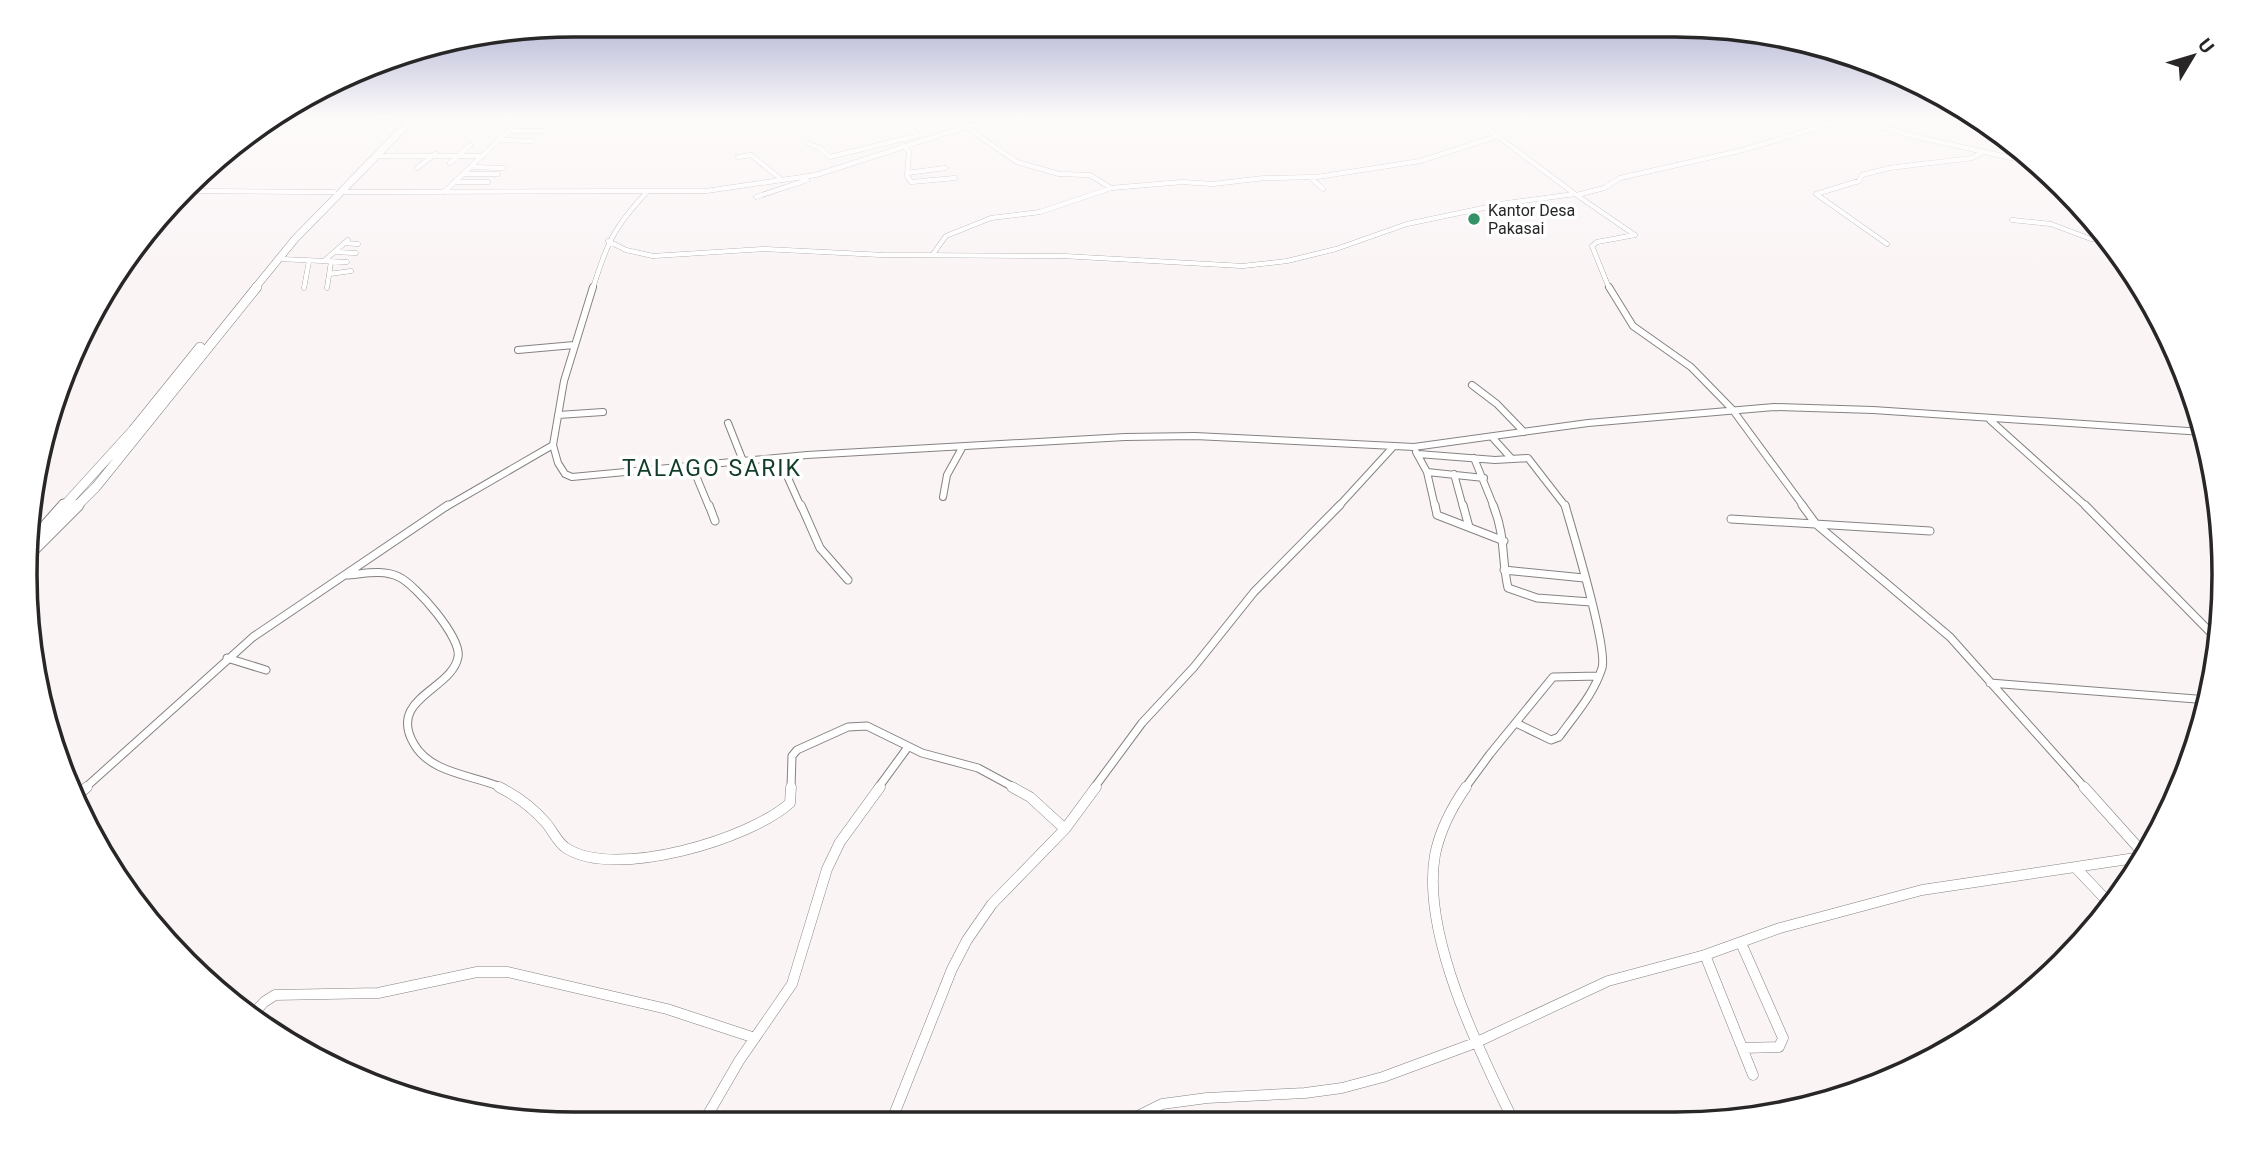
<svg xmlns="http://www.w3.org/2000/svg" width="2249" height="1149" font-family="Roboto,sans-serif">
  <rect width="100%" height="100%" fill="#faf4f5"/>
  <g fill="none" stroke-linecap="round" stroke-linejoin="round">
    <!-- minor-far3 casing -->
    <g stroke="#878282" stroke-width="5">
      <path id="minor-far3" d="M380 117 406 118
        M879 117 900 123 919 135
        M1591 117 1605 127
        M1608 117 1619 124
        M1848 117 1917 137 2016 159 2057 183
        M816 121 823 117
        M966 127 1017 162 1059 174 1090 175 1111 188
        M508 131H542
        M499 140 532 141
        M808 143 820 148 830 157 919 135
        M904 146 909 152 907 176 911 182 955 178
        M377 156H481
        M738 157 751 155 782 180
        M450 163 470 145
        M472 167 503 168
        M417 168 435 154
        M907 173 945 168
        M463 174H498
        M1310 177 1323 189
        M454 182H488
        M190 191 334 192
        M343 192 706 191 816 175 965 127 1006 117
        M444 192 523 117
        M1575 194 1635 235 1597 242 1592 246 1609 288
        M1577 195 1604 188 1620 178 1743 150 1849 118
        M756 197 807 180
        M2012 220 2051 224 2091 239 2109 241
        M608 241 626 250 653 256 764 249 883 255 1063 256 1243 266 1287 261 1336 249 1407 224 1507 203 1575 194 1472 117
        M344 243 358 244
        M1887 244 1816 194 1859 181 1862 175 1889 168 1972 158 1983 152
        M335 252 356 253
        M933 254 946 236 991 218 1040 212 1111 188 1182 182 1213 184 1264 178 1317 177 1420 161 1498 136
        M280 259 347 262
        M324 261 348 240
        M329 274 351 271
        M304 288 309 261
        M327 288 331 262
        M593 288C607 243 614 227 647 192"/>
    </g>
    <!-- minor-far2 casing -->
    <g stroke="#878282" stroke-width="8">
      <path id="minor-far2" d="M593 287 564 381 553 445 558 463 565 474 572 477 807 455 1125 437 1195 436 1414 447 1588 423 1774 407 1873 410 2203 432
        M1609 287 1633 326 1691 367 1732 409 1804 507
        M518 350 574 345
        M1472 385 1497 404 1524 432
        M558 415 603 412
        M1990 420 2087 507
        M728 423 743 461
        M1492 437 1511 458
        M1416 452 1427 472 1435 507
        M1418 454 1495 460 1528 458 1566 507
        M779 458 801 507
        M1474 458 1494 507
        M692 466 709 507
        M1427 472 1484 478
        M1454 474 1463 507
        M943 497 947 475 962 448
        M446 507 553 445
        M1338 507 1393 447"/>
    </g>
    <!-- minor-far1 casing -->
    <g stroke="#878282" stroke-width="9">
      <path id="minor-far1" d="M709 505 715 521
        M801 505 820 548 848 580
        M1435 505 1437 515 1504 541
        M1463 505 1469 527
        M1493 505C1506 537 1501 557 1508 588L1537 598 1591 602
        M1802 505 1816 524 1950 637 2085 788
        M2085 505 2218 640
        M1731 519 1930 531
        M1504 570 1584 578
        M346 575C363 574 383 569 399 577 416 585 462 638 458 657 452 690 387 698 414 744 431 774 474 775 503 788
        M227 658 266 670
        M1990 683 2209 700
        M1516 723 1551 740 1559 737C1574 716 1594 694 1602 668 1608 648 1573 533 1565 505
        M85 788 253 637 448 505
        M791 788 792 756 797 750 848 727 867 726 922 753 978 768 1015 788
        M878 788 908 747
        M1094 788 1142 723 1194 667 1254 592 1340 505
        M1465 788 1490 754 1553 677 1599 676"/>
    </g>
    <!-- minor casing -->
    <g stroke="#878282" stroke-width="11">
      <path id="minor" d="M499 787C517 796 533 808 546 823 553 831 557 842 566 848 615 880 750 839 790 803L791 787
        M1012 787 1030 797 1065 829
        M1466 787C1452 807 1440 830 1435 855 1421 933 1479 1051 1513 1120
        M2084 787 2144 854
        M74 798 87 787
        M2075 867 2110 904
        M1741 943 1783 1038 1779 1047 1743 1048
        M1705 955 1753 1075
        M250 1018 264 1002 275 995 378 993 477 972H508L667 1009 755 1038
        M891 1122 952 969 967 940 992 904 1065 829 1096 787
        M1126 1122 1162 1104 1207 1098 1305 1093 1342 1088 1383 1077 1475 1043 1608 981 1705 955 1780 928 1922 890 2142 857
        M703 1123 739 1061 792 984 827 869 840 842 880 787"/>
    </g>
    <!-- highway-far2 casing -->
    <g stroke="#878282" stroke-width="8">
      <path id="highway-far2" d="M342 191 414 117
        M255 288 295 239 339 194"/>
    </g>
    <!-- highway-far1 casing -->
    <g stroke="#878282" stroke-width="10">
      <path id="highway-far1" d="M63 507 133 430 200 347
        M76 507 96 487 257 287"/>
    </g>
    <!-- highway casing -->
    <g stroke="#878282" stroke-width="13">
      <path id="highway" d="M33 540 64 505
        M32 551 78 505"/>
    </g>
    <!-- minor-far3 -->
    <use href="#minor-far3" stroke="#fff" stroke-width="4.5"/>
    <!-- minor-far2 -->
    <use href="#minor-far2" stroke="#fff" stroke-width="6"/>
    <!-- minor-far1 -->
    <use href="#minor-far1" stroke="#fff" stroke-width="7"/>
    <!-- minor -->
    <use href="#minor" stroke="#fff" stroke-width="10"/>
    <!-- highway-far2 -->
    <use href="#highway-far2" stroke="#fff" stroke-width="7"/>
    <!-- highway-far1 -->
    <use href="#highway-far1" stroke="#fff" stroke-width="9"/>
    <!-- highway -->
    <use href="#highway" stroke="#fff" stroke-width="11"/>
  </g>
  <!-- sky -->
  <linearGradient id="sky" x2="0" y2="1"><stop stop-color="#a8accf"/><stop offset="0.42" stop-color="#fdfafa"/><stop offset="1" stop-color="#fdfafa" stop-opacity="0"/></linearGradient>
  <rect width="2249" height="278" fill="url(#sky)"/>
  <!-- markers -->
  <circle fill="#359167" stroke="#fff" stroke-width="2.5" cx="1474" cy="219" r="7"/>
  <g text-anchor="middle" stroke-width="7" stroke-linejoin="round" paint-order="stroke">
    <!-- far-poi labels -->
    <g font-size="16" fill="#282627" stroke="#fff" text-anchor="start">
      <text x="1488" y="216">Kantor Desa<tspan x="1488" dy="18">Pakasai</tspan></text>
    </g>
    <!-- quarter labels -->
    <g font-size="23" letter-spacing="2" fill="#113d29" stroke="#fff">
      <text x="712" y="476">TALAGO SARIK</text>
    </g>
  </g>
  <!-- crop -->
  <path d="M0 0H2249V1149H0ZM574 37H1675A537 537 0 0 1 2212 574V575A537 537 0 0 1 1675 1112H574A537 537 0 0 1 37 575V574A537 537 0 0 1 574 37Z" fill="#fff" fill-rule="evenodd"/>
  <path fill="none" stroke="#282627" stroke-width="3.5" d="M574 37H1675A537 537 0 0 1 2212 574V575A537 537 0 0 1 1675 1112H574A537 537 0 0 1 37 575V574A537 537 0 0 1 574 37Z"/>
  <!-- north arrow -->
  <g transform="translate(2193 56) rotate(52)" stroke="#ffffff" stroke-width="5" paint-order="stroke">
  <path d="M0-5L12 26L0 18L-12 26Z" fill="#282627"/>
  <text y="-10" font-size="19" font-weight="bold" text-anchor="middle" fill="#282627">U</text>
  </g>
</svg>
